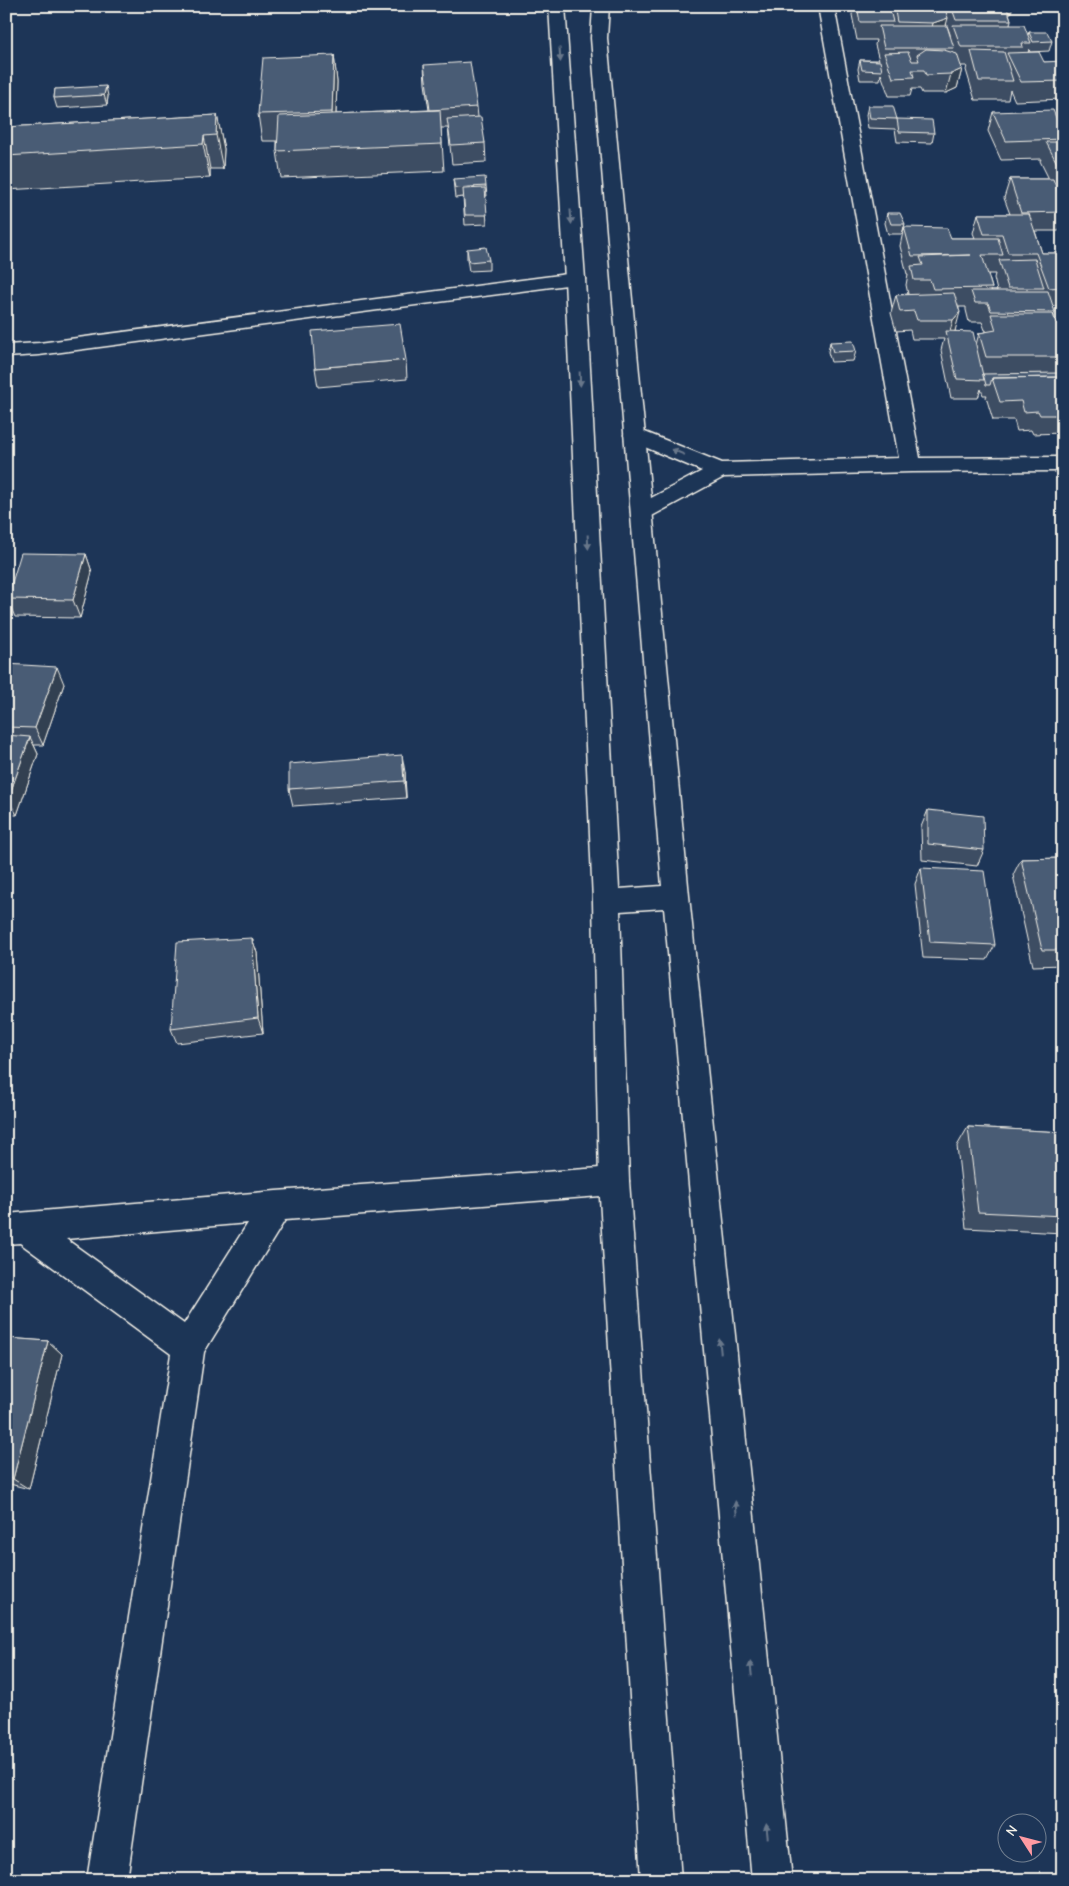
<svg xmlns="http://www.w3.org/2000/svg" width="1069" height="1886" font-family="'Comic Neue',sans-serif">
  <rect width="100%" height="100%" fill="#1d3557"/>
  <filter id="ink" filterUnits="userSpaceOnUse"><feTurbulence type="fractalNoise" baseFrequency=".02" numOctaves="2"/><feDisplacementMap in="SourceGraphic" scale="10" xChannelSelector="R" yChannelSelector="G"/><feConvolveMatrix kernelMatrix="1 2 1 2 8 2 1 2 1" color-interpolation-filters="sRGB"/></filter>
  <g filter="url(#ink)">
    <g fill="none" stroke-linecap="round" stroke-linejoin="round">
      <!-- street casing -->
      <g stroke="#f4f1e8" stroke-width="3">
        <path id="street" d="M818 6H834L920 458 1063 457V471L911 472 724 477 650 517 642 520 634 517 631 512 634 507 702 471 628 440 624 435 628 430 635 428 722 463 899 458Z
          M575 273 582 275 585 279 582 283 39 355 6 357V345L39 343Z
          M614 1167 625 1171 629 1181 625 1191 614 1195 285 1220 204 1352 127 1880H87L171 1354 20 1243 6 1244V1214L276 1191ZM248 1223 184 1324 66 1239Z"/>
      </g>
      <!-- secondary casing -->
      <g stroke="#f4f1e8" stroke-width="3">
        <path id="secondary" d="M549 6H565L585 279 619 889 662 886 591 38 593 6H609L607 38 689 896 792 1880H752L664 908 620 911 629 1181 681 1880H641L599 1181 593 901 565 279Z"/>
      </g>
      <!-- street -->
      <use href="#street" fill="#1d3557" fill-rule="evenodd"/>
      <!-- secondary -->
      <use href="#secondary" fill="#1d3557" fill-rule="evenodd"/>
    </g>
    <!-- wall -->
    <path fill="#3e4e64" stroke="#f4f1e8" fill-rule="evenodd" d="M67 6H129L128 9 68 10Z
      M132 6H195V8H132Z
      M201 6H238L201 7Z
      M853 6H889L890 10V6H1013L1011 13H1009L1011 20 1010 25 1028 35 1029 32 1052 41 1049 51 1030 52 1029 49 1028 53 1044 62H1063V99L1015 101 1010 90 1008 100H975L966 70 967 66H961L962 69 957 88 946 93H922L920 89H912L910 96H889L881 74 880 80H860L858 69 860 60H879L875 45 876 40H857L852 15ZM946 23 950 34V36L946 26Z
      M334 55 337 82 336 114 429 110 425 84 424 65 477 107 478 117 485 143 486 162 452 164 448 128H441L444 171 281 178 277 151V141H262L258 114Z
      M55 89 108 96 107 105 57 108 54 98Z
      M868 106 897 119 934 133 932 143 897 142 895 129 868 128 866 115Z
      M993 112 1057 120H1063V196L1060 197 1063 205V220L1059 231H1035L1042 253H1063V306H1053L1055 312 1054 315 1056 323H1063V433L1033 434 1031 430 1017 431 1014 420H993L986 397 987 395H983L981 389 978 398H951L941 350 944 339H912L910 330 896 331 891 313 896 295 908 294 906 285 908 274H907L900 246 904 227 951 238H975L973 233 978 214H1010L1004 198 1010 179H1049L1040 161 1041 159 1001 160 988 131ZM988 274H995L994 278 997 291H991L992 288ZM959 307H966V310L969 322H982L985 330H986V332L979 333 976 345 955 331Z
      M217 115 224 149 223 169H210V178L6 190V127Z
      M453 179 486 186 487 196H485L487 224 465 225 463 197 455 198Z
      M887 213 905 224 902 234H888L885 223Z
      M467 249 489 260V270L469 271 467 259Z
      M830 342 856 351 853 361 831 362 828 352Z
      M406 360 407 379 318 387 315 368Z
      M86 554 92 572 80 618 15 617 7 599Z
      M6 664 64 684 43 745H34L38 754 17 815H6Z
      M405 772 406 798 293 806 289 789Z
      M928 810 984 850 977 866 922 860 921 827Z
      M1063 858V965L1033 966 1013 875 1021 859Z
      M921 868 995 945 987 960 923 958 915 884Z
      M252 938 257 953 263 1033 177 1043 171 1029Z
      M968 1127 1063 1132V1233L966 1228 957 1146Z
      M6 1338 48 1341 62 1354 29 1489 6 1483Z"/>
    <!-- shaded-wall -->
    <path fill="#324051" stroke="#f4f1e8" d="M948 18 943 36 929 41 933 23Z
      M334 55 337 82 335 139 332 112Z
      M962 69 957 88 946 93 951 74Z
      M106 86 108 96 107 105 104 95Z
      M217 115 224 149 223 169 216 135Z
      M204 136 210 169V178L203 144Z
      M960 312 955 331 948 339 953 320Z
      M86 554 92 572 80 618 73 600Z
      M57 667 64 684 43 745 35 728Z
      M30 737 38 754 17 815 8 799Z
      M402 755 405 772 406 798 404 781Z
      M252 938 257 953 263 1033 258 1018Z
      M48 1341 62 1354 29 1489 13 1479Z"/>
    <!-- building -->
    <path fill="#485b74" stroke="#f4f1e8" d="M857 6H889L893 22H860Z
      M894 6H944L948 18 933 23 897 22Z
      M951 6H1004L1007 8 1011 20H956Z
      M953 25H1024L1031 43H1022L1023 47H961Z
      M879 26H947L954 48H884Z
      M1029 32H1047L1052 41 1033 42Z
      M926 49 944 50 957 54 962 69 951 74 926 75 924 70H912L914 77 893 78 884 53 908 52 912 61H919L917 55Z
      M971 51 1004 52 1013 81H979Z
      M1039 52 1044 62 1062 61 1063 62V81L1021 82 1007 53Z
      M334 55 332 112 258 114 263 58Z
      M860 60 880 61 882 71 862 70Z
      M470 62 477 107 430 110 424 65Z
      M106 86 104 95 54 98 55 89Z
      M868 106H893L897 119 932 120 934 133 899 132 897 119 870 118Z
      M440 110 442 144 277 151 279 116Z
      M1053 110 1057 120H1063V139L1006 141 993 112Z
      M217 115 216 135 204 136 203 144 6 156V127Z
      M481 117 485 143 451 145 447 119Z
      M1046 142H1063V175Z
      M485 177 486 186 455 188 453 179Z
      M1010 179H1053L1063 205V212L1021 213Z
      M485 188 487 215H465L463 189Z
      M887 213H900L905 224H891Z
      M978 214H1029L1042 253H1063V287L1049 288 1036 253H1008L1002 234H984Z
      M904 227 947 228 951 238H998L1003 255H982L992 288 933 289 930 280H914L911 266 923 265 920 257 971 255 912 256Z
      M486 247 489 260 469 262 467 249Z
      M1035 259 1044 288H1008L999 260Z
      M971 291H1048L1055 312 991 311 988 303H975Z
      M954 293 960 312 953 320H917L914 311 900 312 896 295Z
      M991 314H1053L1056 323H1063V357H986L979 333 996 330Z
      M400 324 406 360 315 368 312 331Z
      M946 331 973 332 984 380 957 379Z
      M853 341 856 351 833 352 830 342Z
      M1062 373 1063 377 992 378 990 385H986L983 374Z
      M1063 377V415H1040L1038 411 1024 412 1021 401 1000 402 992 378Z
      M21 553 86 554 73 600 7 599Z
      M6 664 57 667 35 728 6 727Z
      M6 735 30 737 8 799H6Z
      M402 755 404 781 289 789V764Z
      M928 810 983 816 984 850 928 844Z
      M1063 858V950H1042L1021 859Z
      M921 868 984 871 995 945 930 942Z
      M252 938 258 1018 171 1029 177 942Z
      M968 1127 1063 1132V1216L978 1212Z
      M6 1338 48 1341 13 1479 6 1477Z"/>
    <!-- one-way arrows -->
    <defs><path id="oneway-solid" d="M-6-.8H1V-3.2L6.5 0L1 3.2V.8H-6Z" transform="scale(1.25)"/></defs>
    <g fill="#68778a">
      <use href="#oneway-solid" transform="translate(560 55) rotate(86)"/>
      <use href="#oneway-solid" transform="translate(571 217) rotate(86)"/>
      <use href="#oneway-solid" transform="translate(580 379) rotate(87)"/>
      <use href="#oneway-solid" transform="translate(678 452) rotate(-158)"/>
      <use href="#oneway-solid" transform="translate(588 542) rotate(87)"/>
      <use href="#oneway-solid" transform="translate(720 1346) rotate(-96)"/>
      <use href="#oneway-solid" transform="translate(736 1508) rotate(-96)"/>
      <use href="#oneway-solid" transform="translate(751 1669) rotate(-96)"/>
      <use href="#oneway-solid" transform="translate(767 1831) rotate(-96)"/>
    </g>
  </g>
  <!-- margin -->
  <rect width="1069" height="1886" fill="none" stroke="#1d3557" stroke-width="25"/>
  <rect x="12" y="12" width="1044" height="1861" fill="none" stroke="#f4f1e8" stroke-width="2" filter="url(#ink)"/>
  <!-- north arrow -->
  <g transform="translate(1022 1838) rotate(306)"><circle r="24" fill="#1d3557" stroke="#738091"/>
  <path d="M0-4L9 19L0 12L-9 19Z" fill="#ff9aa2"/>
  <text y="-8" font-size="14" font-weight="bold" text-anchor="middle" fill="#f4f1e8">N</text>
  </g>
</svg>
